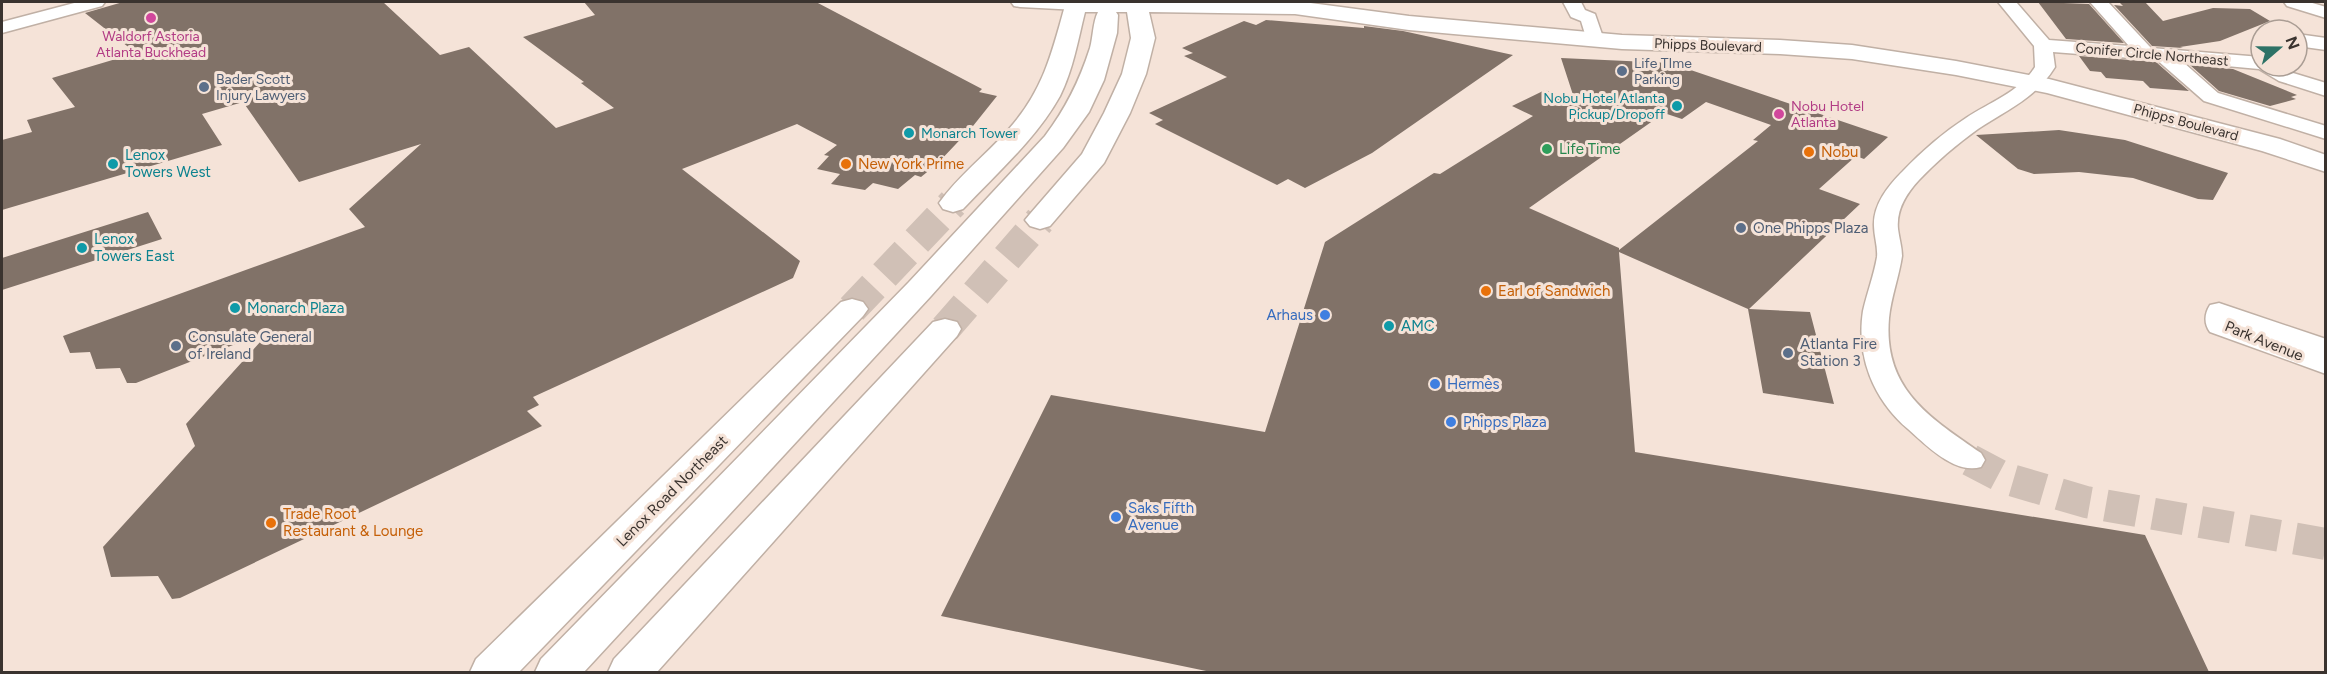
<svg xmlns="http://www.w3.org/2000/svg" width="2327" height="674" font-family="Figtree,sans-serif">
  <rect width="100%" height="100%" fill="#f5e3d8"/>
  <!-- building -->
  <path fill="#817268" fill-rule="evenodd" d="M123 2H383L440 55 469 47 556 128 614 108 581 83 584 82 523 37 595 15 584 2H816L982 89 979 92 997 96 973 126 937 164 921 177 915 175 898 189 873 183 865 190 831 184 840 174 817 169 829 156 824 155 837 145 797 124 682 169 800 261 793 278 533 397 539 405 527 411 542 426 180 598 172 599 158 576 111 577 103 547 195 446 186 424 271 330 136 383H127L120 368 96 369 90 352 70 353 63 336 365 227 349 209 421 144 299 182 243 102 202 114 222 145 2 210V140L32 132 27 120 75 107 52 78 136 53 85 13Z
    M2038 2 2089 4 2124 43 2066 39Z
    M2119 2H2145L2163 21 2213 8 2250 9 2270 21 2220 41 2180 47 2183 48 2152 46 2114 5 2123 6Z
    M1266 20 1364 28V26L1403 31 1513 55 1372 153 1305 188 1288 179 1277 185 1155 124 1163 120 1149 113 1227 77 1184 56 1193 53 1182 48 1244 21 1256 25Z
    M2079 56 2156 62 2189 91 2150 88 2143 81 2106 78 2101 72 2090 71Z
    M1561 58 1670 63 1888 137 1864 159 1856 156 1819 189 1860 204 1749 309 1810 312 1834 404 1763 393 1748 309 1619 252 1635 452 2145 535 2209 672H1211L941 616 1051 395 1265 432 1325 242 1434 173 1440 174 1533 116 1512 106 1545 90 1575 101ZM1706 102 1771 125 1753 140 1758 141 1619 250V248L1529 208 1664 113 1682 119Z
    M2190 65 2233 69 2297 95 2291 97 2296 99 2270 106 2219 91Z
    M2059 130 2125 140 2228 173 2213 200 2198 199 2133 178 2079 172 2034 174 2018 169 1976 135Z
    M148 212 162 239 2 290V258Z"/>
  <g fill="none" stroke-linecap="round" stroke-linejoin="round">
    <!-- street-tunnel -->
    <path stroke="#d0c0b6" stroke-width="32" stroke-dasharray="32 16" stroke-linecap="butt" d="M1970 460 2004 478 2086 502 2326 544"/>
    <!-- secondary-tunnel -->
    <path stroke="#d0c0b6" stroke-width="31" stroke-dasharray="31 16" stroke-linecap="butt" d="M852 309 953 203
      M945 329 1040 220"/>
    <!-- street casing -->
    <g stroke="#c0b0a5" stroke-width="3">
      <path id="street" d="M78 2H105L102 6 2 33V22Z
        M1011 2H1085L1087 5 1084 9 1078 10 1020 7 1014 6Z
        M1563 2H1581L1585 10 1595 14 1604 40 1602 44H1588L1581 21 1571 17Z
        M1998 2H2016L2049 40 2129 46 2090 2H2108L2151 48 2261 57V66H2281L2293 73 2326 83V96L2279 81 2259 69 2183 62 2218 93 2326 126V139L2204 101 2157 60 2053 52 2055 67C2036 98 2007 110 1978 129 1957 144 1937 161 1919 180 1907 193 1896 209 1898 229 1899 238 1902 247 1902 256 1899 277 1891 297 1889 318 1883 389 1929 417 1981 453L1985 460 1981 467C1955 475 1926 445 1908 429 1873 399 1856 356 1863 311 1867 293 1874 275 1877 257 1878 247 1874 236 1874 226 1873 204 1889 185 1903 171 1922 151 1943 133 1966 118 1990 102 2020 92 2035 67L2034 46Z
        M2284 2H2309L2326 7V18L2287 6Z
        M2297 34 2326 38V50L2297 46Z
        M2219 303 2326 339V374L2210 332C2204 324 2204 314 2210 305Z"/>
    </g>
    <!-- secondary casing -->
    <g stroke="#c0b0a5" stroke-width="3">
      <path id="secondary" d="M1066 2H1303L1409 16 1622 35 1780 40 1852 45 1956 61 2049 79 2280 139 2326 155V172L2262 151 2047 93 1956 75 1852 59 1780 54 1622 49 1409 30 1295 14 1149 12 1155 38 1146 74 1130 113 1104 163 1050 226 1040 229 1030 226 1025 220 1030 214 1082 154 1104 113 1122 74 1131 38 1127 12H1116L1118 15 1117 33 1104 80 1089 112 1063 148 931 296 584 672H535L541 659 909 282 1045 136C1066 108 1079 82 1090 48 1093 37 1093 21 1098 12H1085C1078 40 1073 70 1060 96 1036 139 996 174 963 209L953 212 943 209 939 203C958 176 986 155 1008 130 1044 90 1052 52 1066 2Z
        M852 299 863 302 868 309 863 316 519 672H470L476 659 841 302Z
        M945 319 957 322 961 329 957 336 657 672H608L614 659 933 322Z"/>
    </g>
    <!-- street -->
    <use href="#street" fill="#fff" fill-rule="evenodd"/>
    <!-- secondary -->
    <use href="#secondary" fill="#fff" fill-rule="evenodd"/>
  </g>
  <!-- markers -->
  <g fill="#d1479c" stroke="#f5e3d8" stroke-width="2">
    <circle cx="151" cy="18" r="6"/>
    <circle cx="1779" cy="114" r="6"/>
  </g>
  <g fill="#5c6f8a" stroke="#f5e3d8" stroke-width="2">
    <circle cx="1622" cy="71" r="6"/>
    <circle cx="204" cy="87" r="6"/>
    <circle cx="1741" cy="228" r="6"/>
    <circle cx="176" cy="346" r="6"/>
    <circle cx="1788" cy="353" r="6"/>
  </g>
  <g fill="#0f9aa8" stroke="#f5e3d8" stroke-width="2">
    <circle cx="1677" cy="106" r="6"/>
    <circle cx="909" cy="133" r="6"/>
    <circle cx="113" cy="164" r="6"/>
    <circle cx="82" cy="248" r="6"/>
    <circle cx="235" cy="308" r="6"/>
    <circle cx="1389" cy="326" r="6"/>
  </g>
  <circle fill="#2e9e5b" stroke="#f5e3d8" stroke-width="2" cx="1547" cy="149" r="6"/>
  <g fill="#e8710a" stroke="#f5e3d8" stroke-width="2">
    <circle cx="1809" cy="152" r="6"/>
    <circle cx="846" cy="164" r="6"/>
    <circle cx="1486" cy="291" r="6"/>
    <circle cx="271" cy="523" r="6"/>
  </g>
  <g fill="#3f7fe0" stroke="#f5e3d8" stroke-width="2">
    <circle cx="1325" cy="315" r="6"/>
    <circle cx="1435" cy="384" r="6"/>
    <circle cx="1451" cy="422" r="6"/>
    <circle cx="1116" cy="517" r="6"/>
  </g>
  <g text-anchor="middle" stroke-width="6" stroke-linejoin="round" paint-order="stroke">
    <!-- far-hotel labels -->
    <g font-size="14" fill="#b23c85" stroke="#f5e3d8">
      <text x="151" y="41">Waldorf Astoria<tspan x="151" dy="16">Atlanta Buckhead</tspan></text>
      <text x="1791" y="111" text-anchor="start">Nobu Hotel<tspan x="1791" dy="16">Atlanta</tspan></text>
    </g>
    <!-- far-street labels -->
    <g font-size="14" fill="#3a332f" stroke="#f5e3d8">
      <text transform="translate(1708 45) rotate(2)" y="5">Phipps Boulevard</text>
      <text transform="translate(2152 54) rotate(5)" y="5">Conifer Circle Northeast</text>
      <text transform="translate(2186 122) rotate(15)" y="5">Phipps Boulevard</text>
    </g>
    <!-- far-service labels -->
    <g font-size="14" fill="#4e5e75" stroke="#f5e3d8" text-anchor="start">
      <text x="1634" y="68">Life TIme<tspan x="1634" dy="16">Parking</tspan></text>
      <text x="216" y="84">Bader Scott<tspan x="216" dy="16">Injury Lawyers</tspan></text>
    </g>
    <!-- far-culture labels -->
    <g font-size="14" fill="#0d838f" stroke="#f5e3d8" text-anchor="end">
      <text x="1665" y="103">Nobu Hotel Atlanta<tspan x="1665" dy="16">Pickup/Dropoff</tspan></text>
      <text x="921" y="138" text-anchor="start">Monarch Tower</text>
    </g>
    <!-- leisure labels -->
    <g font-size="15" fill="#27864d" stroke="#f5e3d8" text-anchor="start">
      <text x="1559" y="154">Life Time</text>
    </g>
    <!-- food labels -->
    <g font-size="15" fill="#c56008" stroke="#f5e3d8" text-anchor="start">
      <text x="1821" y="157">Nobu</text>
      <text x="858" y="169">New York Prime</text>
      <text x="1498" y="296">Earl of Sandwich</text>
      <text x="283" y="519">Trade Root<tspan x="283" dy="17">Restaurant &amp; Lounge</tspan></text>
    </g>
    <!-- culture labels -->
    <g font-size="15" fill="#0d838f" stroke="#f5e3d8" text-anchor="start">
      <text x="125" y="160">Lenox<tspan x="125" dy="17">Towers West</tspan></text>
      <text x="94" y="244">Lenox<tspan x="94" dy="17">Towers East</tspan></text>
      <text x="247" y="313">Monarch Plaza</text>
      <text x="1401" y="331">AMC</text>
    </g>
    <!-- service labels -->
    <g font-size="15" fill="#4e5e75" stroke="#f5e3d8" text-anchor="start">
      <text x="1753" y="233">One Phipps Plaza</text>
      <text x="188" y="342">Consulate General<tspan x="188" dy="17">of Ireland</tspan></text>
      <text x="1800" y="349">Atlanta Fire<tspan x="1800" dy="17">Station 3</tspan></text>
    </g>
    <!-- shop labels -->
    <g font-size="15" fill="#366cbe" stroke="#f5e3d8" text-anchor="start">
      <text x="1313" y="320" text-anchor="end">Arhaus</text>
      <text x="1447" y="389">Hermès</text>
      <text x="1463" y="427">Phipps Plaza</text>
      <text x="1128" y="513">Saks Fifth<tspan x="1128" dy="17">Avenue</tspan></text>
    </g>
    <!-- street labels -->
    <g font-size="15" fill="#3a332f" stroke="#f5e3d8">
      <text transform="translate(2264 341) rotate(22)" y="5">Park Avenue</text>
      <text transform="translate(672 491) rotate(-45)" y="5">Lenox Road Northeast</text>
    </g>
  </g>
  <!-- border -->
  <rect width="2327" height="674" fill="none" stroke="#3a332f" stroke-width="6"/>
  <!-- north arrow -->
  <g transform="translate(2279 48) rotate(70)"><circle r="28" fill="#f5e3d8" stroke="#aa9d94" stroke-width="1.5"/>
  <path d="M0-4.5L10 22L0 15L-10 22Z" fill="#2d7266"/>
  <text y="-9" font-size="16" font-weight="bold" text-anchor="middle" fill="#3a332f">N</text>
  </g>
</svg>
